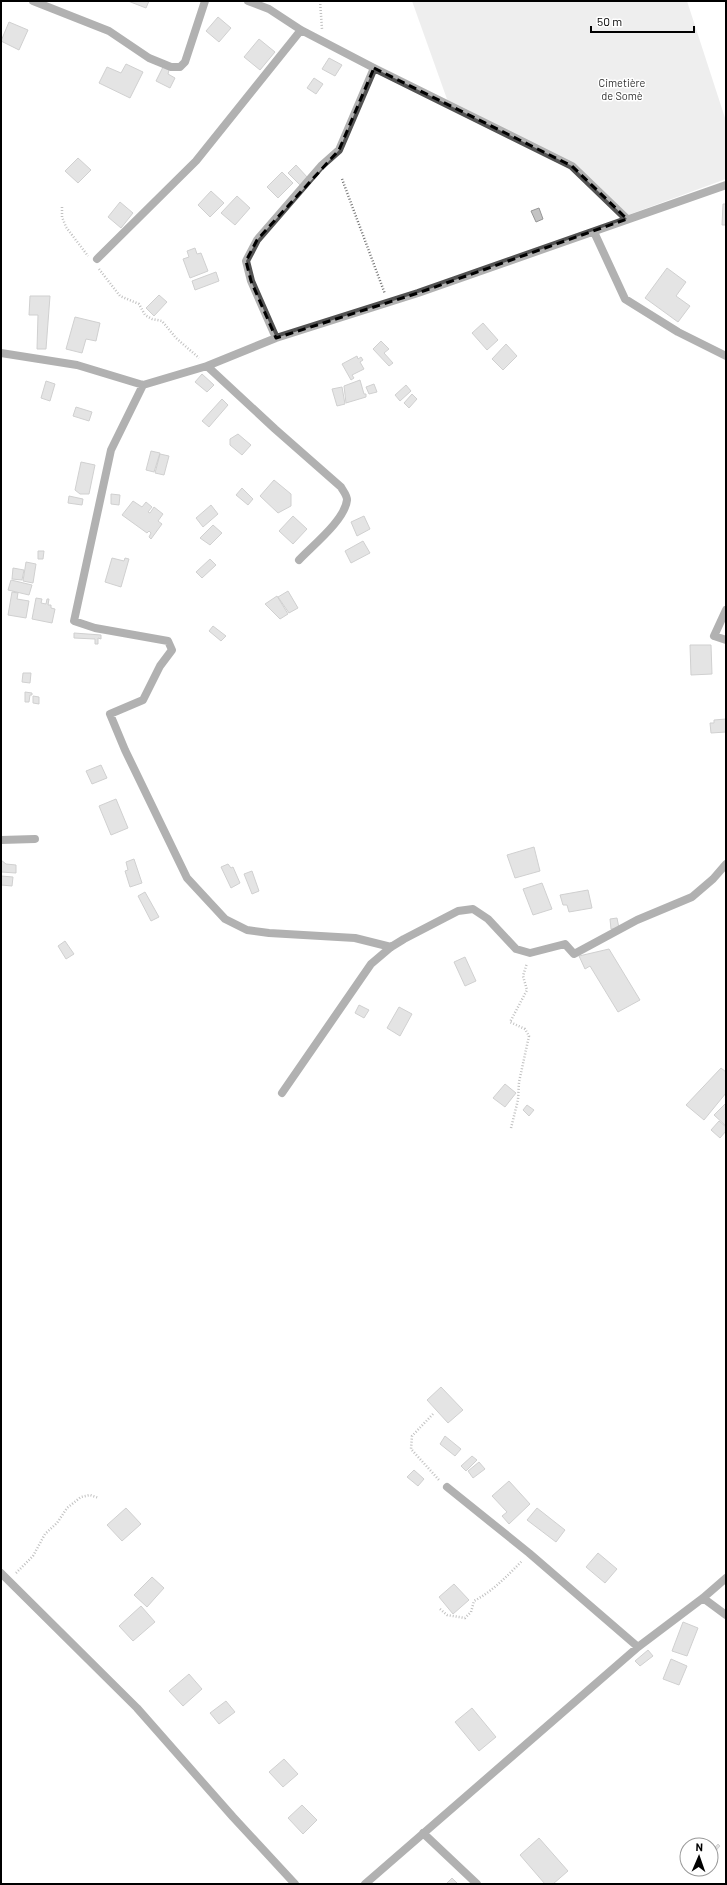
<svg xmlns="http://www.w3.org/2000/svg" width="727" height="1885" font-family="Barlow,sans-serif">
  <rect width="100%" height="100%" fill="#fff"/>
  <!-- green -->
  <path fill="#dadada" d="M412 1H687L726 121V179L628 215 573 164 448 102Z"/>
  <!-- building -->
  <path fill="#c3c3c3" stroke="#979797" d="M128 1H149L146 8Z
    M218 17 231 28 219 42 206 31Z
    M9 22 28 30 19 50 1 41Z
    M259 39 275 52 260 70 244 57Z
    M329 58 342 65 335 76 322 69Z
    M126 64 143 72 130 98 99 83 107 67 121 73Z
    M163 67 169 70 168 74 175 78 170 88 156 81Z
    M314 78 323 84 316 94 307 88Z
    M78 158 91 170 78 183 65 171Z
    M296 165 308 178 300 185 288 173Z
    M282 172 293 183 278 198 267 187Z
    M211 191 224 203 210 217 198 205Z
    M237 196 250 208 235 225 221 213Z
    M120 202 133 213 121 228 108 217Z
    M723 204H726V225H722Z
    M539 208 543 219 536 222 531 211Z
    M195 248 197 254 201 253 208 271 190 278 183 259 189 257 187 251Z
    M667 268 686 282 676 296 690 306 678 322 645 298Z
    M216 272 219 281 195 290 192 281Z
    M159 295 167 302 154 316 146 308Z
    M30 296H50L46 349H37L38 315H29Z
    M75 317 100 323 96 341 86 339 82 353 66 349Z
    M483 323 498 340 487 350 472 333Z
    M381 341 389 349 384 353 393 363 389 366 373 349Z
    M506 344 517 356 503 370 492 359Z
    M357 356 358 359 361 357 363 360 360 362 364 369 352 375 354 378 351 380 342 364Z
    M202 374 214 385 207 392 195 382Z
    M360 380 364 394H366V397L346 403 344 386Z
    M46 381 55 384 50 401 41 398Z
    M374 384 377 392 369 394 366 387Z
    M406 385 411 391 400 401 395 395Z
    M342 387 345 404 337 406 332 389Z
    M412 394 417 399 409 408 404 403Z
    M222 399 228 405 209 427 202 421Z
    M76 407 92 412 89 421 73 416Z
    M238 434 251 445 242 455 230 445V439Z
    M151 451 160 453 154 472 146 470Z
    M160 454 169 456 164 475 155 473Z
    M81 462 95 465 89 494H80L75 490Z
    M274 480 291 494V506L278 513 260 496Z
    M242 488 253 499 248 505 236 495Z
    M111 494 120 495 119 505 111 504Z
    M69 496 83 499 82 505 68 503Z
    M133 501 142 507 146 502 152 507 148 512 150 513 154 507 163 514 158 521 162 524 151 539 149 537 151 533 149 531 147 533 122 515Z
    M211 505 218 514 203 527 196 518Z
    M293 516 307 529 293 544 279 531Z
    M364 516 370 529 357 536 351 522Z
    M213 525 222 533 210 545 200 538Z
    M363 541 370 553 351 563 345 551Z
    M38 551H44L43 559H38Z
    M112 558 124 561 125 558 129 559 121 587 105 582Z
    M210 559 216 565 202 578 196 572Z
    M26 562 36 564 33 583 23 581Z
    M13 568 24 570 22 580 12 579Z
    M11 580 32 585 29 595 8 590Z
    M288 591 298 608 289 613 278 597Z
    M12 592 18 593 17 599 29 601 26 618 8 615Z
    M277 596 288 614 280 619 265 604Z
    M36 598 42 599 41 603 46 604 47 599H49L48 605H51V608L55 609 52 623 32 619Z
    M213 626 226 636 221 641 209 631Z
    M74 633 101 635V639L98 638V644H95V639L74 638Z
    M690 645H711L712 674 691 675Z
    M23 673H31L30 683 22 682Z
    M25 692 32 693V695H30L29 702H25Z
    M33 696 39 697V704L33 703Z
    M726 719V732L711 733 710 723H714V720Z
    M101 765 107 778 92 784 86 771Z
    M116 799 128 828 111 835 99 806Z
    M534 847 540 871 515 878 507 855Z
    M134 859 142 883 130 887 125 871 128 870 126 862Z
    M1 860 6 864 16 865V873L1 872Z
    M228 864 231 868 233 867 240 883 231 888 221 867Z
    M252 871 259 891 252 894 244 874Z
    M1 876 13 877 12 886 1 885Z
    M542 883 552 909 533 915 523 889Z
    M588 890 592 908 569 912 567 905H563L560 895Z
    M145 892 159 917 151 921 138 896Z
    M617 918 619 928 611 929 610 919Z
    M65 941 74 954 66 959 58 946Z
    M609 949 640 1000 618 1012 590 966 585 969 579 956Z
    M465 957 476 981 465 986 454 962Z
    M359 1005 369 1010 364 1018 355 1013Z
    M399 1007 412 1014 400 1036 387 1028Z
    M721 1068 726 1072V1093L704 1120 686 1105Z
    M505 1084 516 1093 505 1107 493 1098Z
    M726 1103V1126L714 1115Z
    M527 1105 534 1110 529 1116 523 1110Z
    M719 1121 726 1127V1131L720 1138 711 1130Z
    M441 1387 463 1410 448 1423 427 1400Z
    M445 1436 461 1449 455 1456 440 1444Z
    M472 1456 477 1460 466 1471 461 1466Z
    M479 1462 485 1469 473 1478 468 1471Z
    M414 1470 424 1479 418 1486 407 1477Z
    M509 1481 530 1504 509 1524 502 1516 507 1512 492 1496Z
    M126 1508 141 1524 122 1541 107 1525Z
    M537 1508 565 1530 556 1542 527 1520Z
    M598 1553 617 1569 605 1583 586 1567Z
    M152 1577 164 1588 147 1607 134 1595Z
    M454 1584 469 1600 453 1614 439 1597Z
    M141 1606 155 1622 133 1641 119 1626Z
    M683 1622 698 1628 687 1656 672 1651Z
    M648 1650 653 1656 640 1666 635 1661Z
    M671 1659 687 1666 679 1685 663 1679Z
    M189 1674 202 1689 183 1706 169 1691Z
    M226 1701 235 1712 219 1724 210 1713Z
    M472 1708 496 1737 479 1751 455 1722Z
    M284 1759 298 1774 283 1787 269 1772Z
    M302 1805 317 1820 303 1834 288 1818Z
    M539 1838 568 1871 553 1884H545L520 1855Z
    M718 1844 720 1846 711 1856V1852Z
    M452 1878 458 1884H446Z"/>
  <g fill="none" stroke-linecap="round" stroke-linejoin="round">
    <!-- path -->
    <path stroke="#757575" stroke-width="2.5" stroke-dasharray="1 2" stroke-linecap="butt" d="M320 1 322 29
      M342 179 385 294
      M62 207V217L66 227 88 256
      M99 269 120 296 139 304 145 315 152 319 162 321 176 338 199 358
      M511 1128 518 1100 519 1082 529 1036 525 1029 510 1022 527 990 523 976 527 963
      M433 1414 412 1436 411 1449 439 1480
      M16 1573 33 1556 45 1534 57 1523 67 1508 81 1497 90 1495 99 1498
      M440 1609 447 1615 465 1618 471 1612 474 1601C493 1591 507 1576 522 1561"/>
    <!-- minor -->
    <path stroke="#535353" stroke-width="8" d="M33 1 109 31 149 58 171 67H180L185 62 205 1
      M248 1 269 9 301 30 374 68 572 166 627 219
      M594 232 625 299 678 332 726 356
      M97 259 196 161 301 30
      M276 338 251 281 246 261 257 240 321 166 339 150 374 68
      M1 353 77 365 143 385 207 366 276 338 418 293 726 185
      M207 366 275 429 341 487C343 491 347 495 347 500 345 520 312 546 299 560
      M143 385 111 450 74 621 95 628 168 641 172 650 160 666 143 700 110 714 125 750 187 878 225 919 247 930 269 933 355 938 391 947
      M726 610 714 636 726 640
      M1 840 35 839
      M282 1093 371 964 391 947 404 939 458 911 473 909 488 919 516 949 530 953 565 944 574 954 637 920 692 897 713 879 726 864
      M447 1487 529 1553 638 1647
      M1 1573 137 1708 233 1817 295 1884
      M703 1598 726 1615
      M423 1833 477 1884
      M365 1884 638 1647 703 1598 726 1578"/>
  </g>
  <!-- marked area -->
  <path d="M0 0H727V1885H0ZM374 68 572 166 627 219 418 293 276 338 251 281 246 261 257 240 339 150Z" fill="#fff" fill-opacity=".55" fill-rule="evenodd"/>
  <path fill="none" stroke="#000" stroke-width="3" stroke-dasharray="8 5" stroke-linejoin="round" d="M374 68 572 166 627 219 418 293 276 338 251 281 246 261 257 240 339 150Z"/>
  <g text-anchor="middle" stroke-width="3" stroke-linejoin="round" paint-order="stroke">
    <!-- park labels -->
    <g font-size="11" fill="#313131" stroke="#fff">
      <text x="622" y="87">Cimetière<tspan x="622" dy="13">de Somè</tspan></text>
    </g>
  </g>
  <!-- border -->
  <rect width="727" height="1885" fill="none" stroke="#000000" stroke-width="4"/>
  <!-- north arrow -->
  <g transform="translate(699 1857) rotate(2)"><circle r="19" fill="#ffffff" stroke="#999999"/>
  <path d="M0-3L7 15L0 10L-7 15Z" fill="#000000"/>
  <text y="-6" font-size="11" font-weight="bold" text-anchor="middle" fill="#000000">N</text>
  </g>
  <!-- scale -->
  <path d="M591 26v6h103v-6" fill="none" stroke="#000000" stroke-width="2"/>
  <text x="597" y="26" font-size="12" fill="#000000" stroke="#ffffff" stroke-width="3" paint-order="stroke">50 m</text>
</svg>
